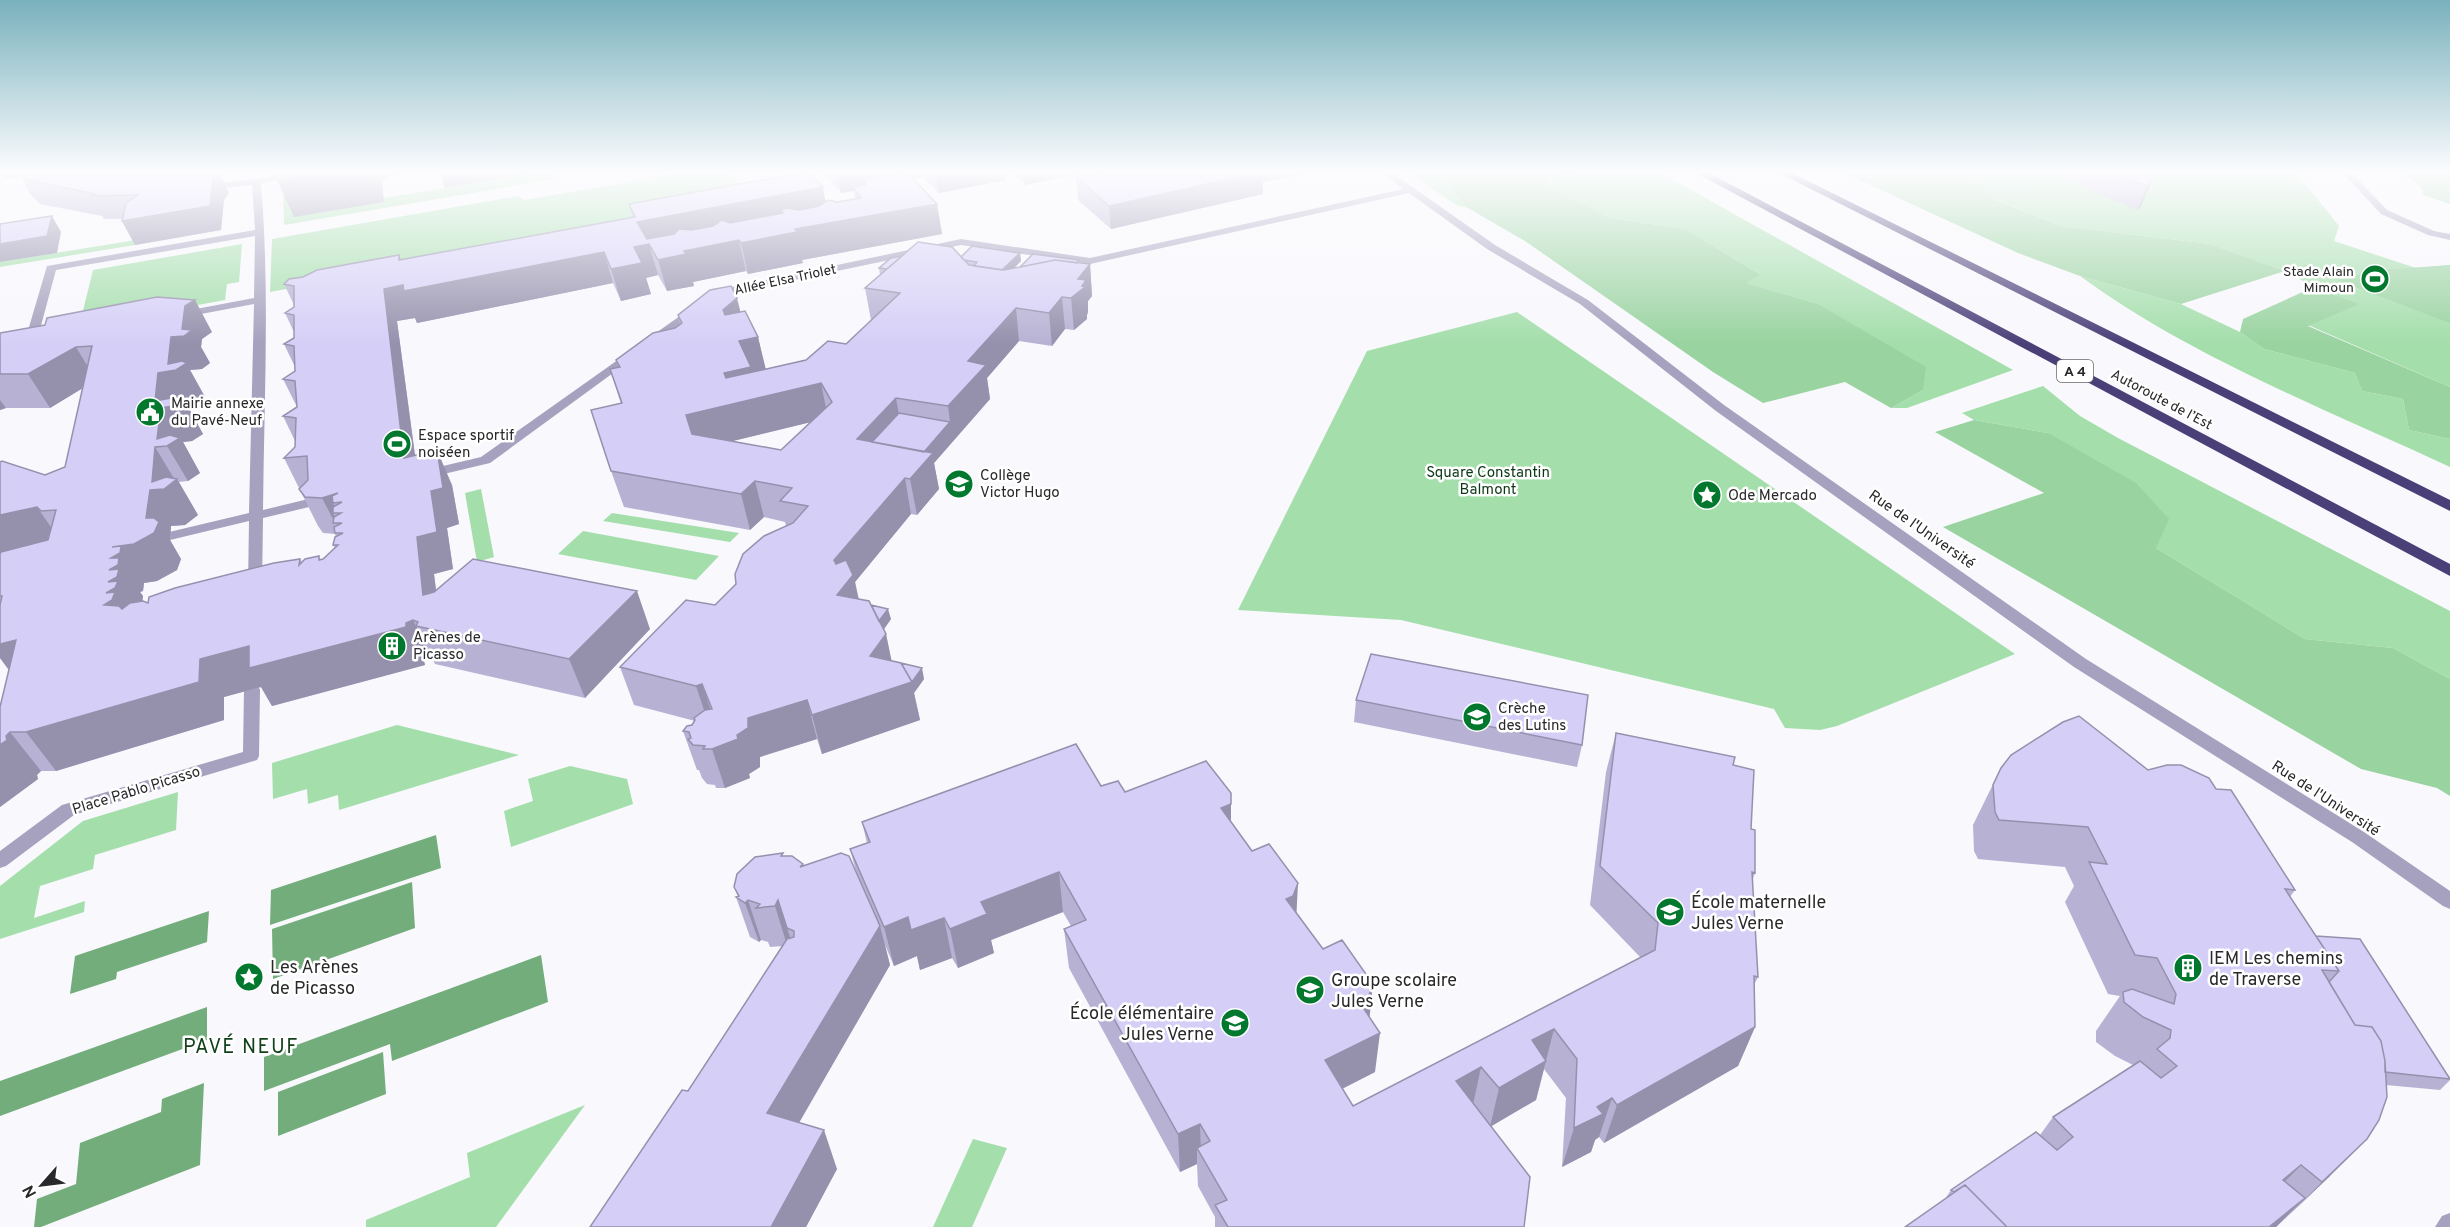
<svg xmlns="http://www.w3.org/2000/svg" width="2450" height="1227" font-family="Overpass,sans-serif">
  <rect width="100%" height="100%" fill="#f8f8fd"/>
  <!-- green -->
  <path fill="#a4deab" d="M538 172H552L555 179 284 225 283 191 383 198Z
    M686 172H730L743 189 741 203 270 292 272 239 519 196 524 200Z
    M1407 172H1438L1435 173 1466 207 1458 206Z
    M1586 172H1659L2013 370 1907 408H1891L1923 390 1818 304 1745 283 1761 275 1686 229 1610 218 1547 188 1548 176 1580 175Z
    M1930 172H2296L2339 226 2334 241 2416 268 2450 265V387L2308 325 2358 304 2314 287 2285 271 2211 244 2060 226Z
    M136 240 135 245 0 267V262Z
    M242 244 239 282 227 284 225 300 79 327 93 270Z
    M2080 276 2181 304 2240 332 2264 349 2355 373 2362 391 2403 399 2409 430 2450 439V467C2325 409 2191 357 2080 276Z
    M1517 312 1536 325 2015 654 1837 726 1820 730 1785 728 1774 709 1401 620 1238 610 1367 351Z
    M2043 386 2080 416 2118 438 2450 611V679L2393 648 2305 639 2156 548 2048 433 1974 420 1962 413Z
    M481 489 494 557 477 562 465 493Z
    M612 513 739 533 730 542 603 521Z
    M583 531 719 556 696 580 558 554Z
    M397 725 519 755 339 810 338 795 308 804 307 789 273 799 272 763Z
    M570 766 627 779 633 804 511 847 504 811 533 801 528 779Z
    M178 792 176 830 95 855 93 869 40 886 34 918 85 901 84 912 0 939V886L83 821Z
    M585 1105 496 1227H366V1220L470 1177 467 1153Z
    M973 1139 1007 1148 972 1227H933Z"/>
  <!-- forest -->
  <path fill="#99d3a0" d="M1435 172H1586L1580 175 1549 176 1547 187 1610 218 1686 229 1761 275 1746 283 1818 304 1926 367 1923 390 1891 408 1845 382 1763 403 1713 372 1525 241 1466 207Z
    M1842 172H1970V175L1994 199 2060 226 2211 244 2285 271 2181 304 2080 276 2018 253Z
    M2402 172H2450V204L2423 195 2422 189Z
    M2450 265V323L2337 280 2382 270Z
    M2314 287 2359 304 2308 326 2450 387V439L2409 430 2403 399 2362 391 2355 373 2264 349 2240 332 2243 319Z
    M1974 420 2048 433 2136 483 2169 519 2156 548 2305 639 2393 648 2450 679V796L2437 788 2361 769 1943 527 2044 493 1935 432Z"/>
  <!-- water -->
  <path fill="#74ad7c" d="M436 835 441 868 270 925 271 890Z
    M412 882 415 928 273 979 272 929Z
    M209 911 207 942 117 972 116 979 70 994 75 956Z
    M541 955 548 1002 392 1061 390 1044 264 1091V1057Z
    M207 1007V1040L0 1116V1081Z
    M383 1052 386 1094 278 1136V1092Z
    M204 1083 200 1165 41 1227H34L37 1199 76 1184 80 1143 161 1112 162 1099Z"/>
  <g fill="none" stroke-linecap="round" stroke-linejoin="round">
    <!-- minor -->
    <path fill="#a5a1be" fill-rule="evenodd" d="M291 172H307L261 184C270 292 264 401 263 510L325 495 332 499 330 502 263 518 262 587 255 591 248 587 249 521 170 540 163 536 165 533 249 513 254 304 180 318 175 315 180 312 254 298 255 236 56 270 36 344 30 347 24 344 47 266 255 230 252 185 206 190 201 187 206 184 256 179Z
      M1381 172H1391L1495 245 1588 300 1724 405 2086 659 2364 832 2450 891V909L2443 906 2352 842 2074 667 1716 411 1580 304 1487 249 1409 193 1090 264 961 245 713 297 708 294 713 291 961 239 1090 258 1403 189Z
      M2342 172H2351L2387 210 2434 231 2450 234V240L2428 235 2381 214Z
      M694 306 698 307V311L490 463 427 478 420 474 422 471 481 457Z
      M252 684 260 689 259 756 257 760 74 815 6 866 0 868V851L62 805 243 752 244 689Z
      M2450 1213V1227H2435L2442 1216Z"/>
    <!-- highway -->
    <path fill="#4b3f78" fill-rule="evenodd" d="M1694 172H1707L2450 564V576Z
      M1777 172H1790L2450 500V511Z"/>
  </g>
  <!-- wall -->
  <path fill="#b7b2d4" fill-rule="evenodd" d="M0 172H219L229 193 224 200 221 230 135 245 122 221 123 219H104L102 216 40 204 30 194 21 177 7 179 0 176Z
    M823 172H1005L1006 180 939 193 923 177 914 179 937 204 942 234 802 260 803 263 748 274 746 271 693 282 694 286 667 291 658 275 646 278 651 294 621 301 613 283 417 323 415 318 397 321 415 455 452 485 459 524 447 528 453 569 434 574 436 590 650 629 585 698 435 664 432 658 424 661 425 665 272 706 261 687 224 697V720L56 771H41L37 775 38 779 0 807 9 670 0 658V462L45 475 65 467 83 388 50 408H6L0 410V333L212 332 202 339 201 347 210 363 202 369 190 370 205 397 194 404 187 405 203 434 192 441 183 442 200 473 188 481 179 482 198 515 185 525 171 526 170 540 181 559 177 570 157 581 144 583 143 591 140 592 143 596 142 601 148 603 300 559 302 562 319 556 320 559H323L335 548 333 545 336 537 335 534 323 533 318 526 284 458 295 447V441L283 416 297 407 283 379 295 371V367L284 344 294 338V332L285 313 294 307V305L284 284 303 277 399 255 401 260 633 217 629 204 837 202 855 199 854 191 841 193 840 189 837 188Z
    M1011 172H1079L1080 174 1025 185Z
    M2049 172H2145L2151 183 2141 206 2137 210 2084 188 2076 181Z
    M1309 173 1263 182V194L1111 229 1078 200 1076 177Z
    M1020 253 1021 261 1014 268 1079 260 1080 263 1090 264 1092 296 1088 301V312L1087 315V319L1074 330 1065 329 1052 346 1019 341 987 378 990 399 934 463 939 489 917 515 911 514 855 582 859 599 871 605 891 619 884 629 886 634 891 661 924 679 914 693 920 720 822 754 817 739 760 757V767L749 774 750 778 725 788H716L715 785 707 784 702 778 699 770H697L683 731 692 725 695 721 634 705 620 667 715 605 736 584 786 526 785 522 764 517 750 530 624 507 611 471 621 404 610 369 618 367 616 360 675 328 680 324 678 315 741 312 758 337 765 369 806 360 846 344 871 320 865 288 880 275 879 268 961 257ZM810 422 781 450 732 441 761 434Z
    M1356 700 1582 745 1577 767 1354 722Z
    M1616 733 1733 765 1751 829 1755 873 1752 881 1758 977 1754 985 1755 1027 1738 1066 1604 1143 1599 1137 1595 1140 1591 1152 1562 1167 1566 1098 1544 1069 1536 1100 1491 1126 1524 1227H1215V1217L1198 1186 1197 1164 1180 1172 1069 968 1064 929 1071 926 1063 912 991 940 994 953 958 968 952 958 920 970 917 956 894 966 885 945 890 965 799 1123 837 1169 806 1227H590L688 1091 783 946 770 947 768 942 761 940 759 942 750 937 736 897H738L734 887 783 856 803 866 857 875 850 849 867 843 862 822 1101 786 1125 792 1231 804V822L1369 1017 1375 1072 1342 1089 1353 1106 1641 958 1590 905 1606 772Z
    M2001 768 2148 770 2216 789 2295 890 2290 897 2316 936 2450 1078V1080L2440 1090 2386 1085 2329 1177 2276 1227H1905L1945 1199 1951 1190 2040 1135 2053 1117 2133 1065 2115 1056 2096 1042V1031L2120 996 2108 994 2065 902 2074 886 2065 867 1978 859 1974 851 1973 825Z"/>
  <!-- shaded-wall -->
  <path fill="#9591ad" d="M3 172H17L21 177 7 179Z
    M217 172H219L229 193 224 200 221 230 135 245 122 221 213 177Z
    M326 172H401L382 180 384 202 294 217 277 180Z
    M439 172H530V173L445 188Z
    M837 172H922L923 177 856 190 853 187 854 191 841 193Z
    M936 172H1005L1006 180 939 193Z
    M1031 172H1079L1080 174 1025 185 1024 176 1032 175Z
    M1235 172H1309V173L1263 182V194L1111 229 1109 206Z
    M2151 183 2141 206 2137 210 2147 186Z
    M823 187 828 217 783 213 781 210 784 225 649 244 658 275 646 278 651 294 621 301 611 269 634 247 637 222Z
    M937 204 942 234 802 260 803 263 748 274 741 243 795 229Z
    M52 216 61 232 57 253 0 262V244Z
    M739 240 746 271 693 282 694 286 667 291 658 260 684 251Z
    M604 252 613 283 417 323 415 318 397 321 420 493 404 458 384 289 399 260V255L411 286Z
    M1020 253 1021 261 1003 279 1002 271Z
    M1090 264 1092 296 1088 301V312L1087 315V319L1074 330 1071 298 1078 279Z
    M1062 297 1065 329 1052 346 1049 313Z
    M737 298 745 330 733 348 723 310Z
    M195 300 212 332 202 339 201 347 210 363 202 369 190 370 205 397 194 404 187 405 203 434 192 441 183 442 200 473 188 481 167 446 157 439 155 401 158 373 168 364 171 337 182 329 185 306Z
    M1016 308 1019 341 987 378 990 399 934 463 939 489 917 515 910 479 913 465 950 422 948 406 968 361Z
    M758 337 766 370 821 383 828 418 696 450 686 415 724 373 739 341Z
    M76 347 96 380 50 408 28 374Z
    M896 398 902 432 879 459 857 439Z
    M0 400 6 408 0 410Z
    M155 447 175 480 177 479 198 515 185 525 171 526 170 540 181 559 177 570 157 581 144 583 143 591 140 592 143 596 141 614 104 605 106 593 108 582 109 570 112 547 146 518 150 490 152 482Z
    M437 450 452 485 459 524 447 528 453 569 434 574 441 632 423 595 417 537 431 491Z
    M905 478 911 514 855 582 861 613 837 595 834 560Z
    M755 481 764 517 750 530 741 494Z
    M338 493 333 503 338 513H333L338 523H335L322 498Z
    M37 507 62 543 0 566V515Z
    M637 591 650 629 585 698 569 659Z
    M888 609 891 619 877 639 874 628Z
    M413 620 432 658 424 661 425 665 272 706 261 687 224 697V720L56 771 26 732 200 659 249 646 406 623Z
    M886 634 894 672 922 668 924 679 914 693 920 720 822 754 812 715 870 656Z
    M16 640 20 685 0 658V644Z
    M702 684 715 723 709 725 696 686Z
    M807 700 817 739 760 757V767L749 774 750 778 725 788 712 749 748 718Z
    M10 732 41 771 37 775 38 779 0 807V745Z
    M1231 804V843L1221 808Z
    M1059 872 1063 912 991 940 994 953 958 968 950 929 981 902Z
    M1298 883 1296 923 1286 899Z
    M748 900 761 940 759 942 745 903Z
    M778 900 791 940 787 945 775 906Z
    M908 917 944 918 952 958 920 970 917 956 894 966 884 927Z
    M880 926 890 965 782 1152 767 1113Z
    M1373 984 1369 1023 1360 1003Z
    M1755 1027 1738 1066 1604 1143 1617 1105Z
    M1554 1029 1536 1100 1490 1127 1499 1088 1532 1040Z
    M1380 1033 1375 1072 1322 1099 1325 1060Z
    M1481 1067 1473 1105 1456 1081Z
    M1612 1098 1599 1137 1595 1140 1591 1152 1562 1167 1574 1128 1597 1107Z
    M1200 1124 1201 1154 1197 1148V1164L1180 1172 1178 1134Z
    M824 1130 837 1169 806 1227H771Z
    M2367 1139 2329 1177 2284 1220 2322 1182Z
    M2301 1165 2264 1203 2283 1180Z
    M2305 1198 2276 1227H2269Z"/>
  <!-- building -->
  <path fill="#d5cff7" stroke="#9591ad" stroke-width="1.5" fill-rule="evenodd" d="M18 172H217L213 177 210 206 122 221 126 203 138 195 91 196 95 194 27 180Z
    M277 172H326L277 180Z
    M806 172H809L823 187 637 222 647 239 674 234 679 229 692 230 713 226 722 220 730 223 783 213 781 210 786 208 799 210 819 206 828 200 837 202 861 198 853 187 865 185 867 179 902 172H907L937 204 795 229 797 232 741 243 739 240 684 251 686 254 658 260 649 244 634 247 642 263 611 269 604 252 404 291 403 285 384 289 404 458 437 450 443 488 431 491 437 532 417 537 423 595 434 592 473 559 637 591 569 659 416 626 418 622 413 620 406 623V627L249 668V646L200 659 199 682 26 732H10L6 736 7 740 0 745V707L16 640 0 644V605L2 596H0V554L1 552 48 540 56 510 41 511 37 507 0 515V462L2 461 45 475 65 467 92 346 76 347 28 374H0V333L45 325 47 318 157 297 195 300 185 306 182 329 192 330 184 336 171 337 168 364 182 361 187 363 176 370 158 373 155 401 176 397 184 399 173 406 161 408 157 439 170 435 180 438 167 446 155 447 152 482 166 477 177 479 164 489 150 490 146 518H154L159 522 154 533 134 544 112 547 121 546 120 553 111 558H119L118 565 109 570 119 569 117 577 108 582 118 581 115 588 106 593 115 592 112 600 104 605 119 606 122 609 130 603 143 601 148 603 149 597 175 588 274 563 300 559 299 565 305 559 319 556V560L323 559 338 545H333L335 537 343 533H335L334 527 342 523H333L334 517 341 513H333V507L342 502 333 503 332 496 338 493 322 498 305 497 299 489 308 480 307 456 284 458 295 447 296 418 283 416 297 407 295 381 283 379 295 371 294 346 284 344 294 338V315L285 313 294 307V286L284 284 289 279 303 277 317 270 399 255V260L635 217 629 204Z
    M1019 172H1028L1032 175 1024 176Z
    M1103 172H1260L1109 206 1076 177Z
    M2111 172H2145L2151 183 2147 186Z
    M52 216 47 236 0 244V224Z
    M918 242 952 247 969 265 1004 270 1055 260 1090 264 1078 279 1086 280 1082 286 1085 287 1071 298 1062 297 1049 313 1016 308 968 361 986 365 948 406 896 398 857 439 933 453 910 479 905 478 834 560 836 564 846 560 853 575 837 595 869 601 886 634 870 656 901 663 912 682 812 715 807 700 748 718V728L737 735 738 739 712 749H703L705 746 693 745 688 739 691 738 689 732 683 731 687 726 692 725 695 720 694 718 705 710 712 709 702 684 696 686 620 667 686 600 715 605 736 584 735 574 743 554 764 536 793 523 808 506 780 501 792 488 755 481 741 494 611 471 591 410 622 403 610 369 620 367 616 360 653 333 675 328 682 323 678 315 710 290 731 286 737 298 723 310 725 315 745 311 758 337 739 341 751 367 724 373 726 378 806 360 828 341 846 344 900 293 865 288ZM821 383 832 402 781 450 692 434 686 415Z
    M972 246 1020 253 1002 270 974 266 977 262 964 260 961 257Z
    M1033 254 1079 260 1077 263 1055 260 1020 267Z
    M902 256 887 269 879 268 891 258Z
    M899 413 950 422 924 452 872 442Z
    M871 605 888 609 879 621Z
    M1371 654 1588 695 1582 745 1356 700Z
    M901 663 922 668 912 682Z
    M2079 716 2148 770 2167 765H2181L2209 778 2216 789 2231 790 2295 890 2285 889 2339 971 2322 970 2355 1025 2372 1027 2381 1041 2385 1061 2387 1097 2379 1120 2367 1139 2322 1182 2301 1165 2283 1180 2305 1198 2269 1227H2007L1965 1185 1954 1192 1951 1190 2036 1132 2057 1150 2073 1137 2053 1117 2140 1061 2161 1078 2177 1066 2157 1049 2170 1038 2171 1030 2143 1017 2124 1002 2123 992 2132 989 2174 1004 2176 994 2157 958 2135 955 2089 862 2107 864 2088 827 1999 820 1995 812 1993 785 2001 768 2011 755 2063 722Z
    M1616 733 1735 757 1733 765 1754 770 1751 829 1755 830V873L1752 872 1758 977 1754 976 1755 1027 1617 1105 1612 1098 1597 1107 1603 1114 1574 1128 1577 1059 1554 1029 1532 1040 1546 1061 1499 1088 1481 1067 1456 1081 1530 1177 1524 1227H1228L1215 1205 1227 1200 1197 1148 1210 1141 1200 1124 1178 1134 1064 929 1086 920 1059 872 981 902 987 914 950 929 944 918 911 930 908 917 884 927 850 849 870 842 862 822 1076 744 1101 786 1118 781 1125 792 1206 761 1231 793V804L1221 808 1252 851 1269 844 1298 883 1293 896 1286 899 1323 949 1342 940 1373 984 1368 998 1360 1003 1380 1033 1325 1060 1353 1106 1655 950 1658 923 1600 866Z
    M783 853 781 856H792L803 864 800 867 841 853 849 856 880 926 767 1113 824 1130 771 1227H590L682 1090 688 1091 787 939 794 937V931L787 928 778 900 775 906 756 908 760 904 748 900 745 903 736 897 739 896 734 887 737 874 755 857Z
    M2316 936 2360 939 2450 1079 2385 1072V1061L2381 1041 2372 1027 2355 1025 2329 982 2339 971Z
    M1965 1185 2007 1227H1905Z"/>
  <!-- sky -->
  <linearGradient id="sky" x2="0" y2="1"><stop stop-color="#79b1bd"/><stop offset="0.5" stop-color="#fcfcfe"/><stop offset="1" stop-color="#fcfcfe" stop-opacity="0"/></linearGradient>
  <rect width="2450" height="344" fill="url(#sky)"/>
  <!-- icons -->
  <defs>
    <g id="stadium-disc" transform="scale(1.5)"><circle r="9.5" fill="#01782d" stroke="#fff"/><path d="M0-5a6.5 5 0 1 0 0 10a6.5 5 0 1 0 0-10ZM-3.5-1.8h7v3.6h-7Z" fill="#fff"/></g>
    <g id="civic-disc" transform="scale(1.5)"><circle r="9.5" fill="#01782d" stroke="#fff"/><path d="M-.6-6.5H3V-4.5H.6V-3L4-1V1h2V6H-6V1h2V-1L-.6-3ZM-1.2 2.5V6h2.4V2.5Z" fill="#fff"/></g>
    <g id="school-disc" transform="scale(1.5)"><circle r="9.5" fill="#01782d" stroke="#fff"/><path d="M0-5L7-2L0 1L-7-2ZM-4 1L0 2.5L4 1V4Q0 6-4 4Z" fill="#fff"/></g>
    <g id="sight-disc" transform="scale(1.5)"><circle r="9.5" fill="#01782d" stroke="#fff"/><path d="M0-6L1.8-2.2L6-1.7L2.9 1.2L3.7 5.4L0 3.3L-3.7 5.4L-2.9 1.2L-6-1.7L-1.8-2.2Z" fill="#fff"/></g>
    <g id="building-disc" transform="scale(1.5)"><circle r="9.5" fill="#01782d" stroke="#fff"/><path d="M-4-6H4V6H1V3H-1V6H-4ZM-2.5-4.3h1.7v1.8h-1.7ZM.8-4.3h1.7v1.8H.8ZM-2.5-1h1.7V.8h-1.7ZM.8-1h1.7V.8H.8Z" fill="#fff"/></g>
  </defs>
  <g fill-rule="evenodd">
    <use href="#stadium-disc" x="2375" y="279"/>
    <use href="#civic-disc" x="150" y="412"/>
    <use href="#stadium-disc" x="397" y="444"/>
    <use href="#school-disc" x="959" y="484"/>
    <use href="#sight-disc" x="1707" y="495"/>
    <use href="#building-disc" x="392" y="646"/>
    <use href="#school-disc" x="1477" y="717"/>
    <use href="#school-disc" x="1670" y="912"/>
    <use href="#building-disc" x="2188" y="968"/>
    <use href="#sight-disc" x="249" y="977"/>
    <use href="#school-disc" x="1310" y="990"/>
    <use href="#school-disc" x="1235" y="1023"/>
  </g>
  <g text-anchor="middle" stroke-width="5" stroke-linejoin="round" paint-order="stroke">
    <!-- far-poi labels -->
    <g font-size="14" fill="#29292b" stroke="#fff" text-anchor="end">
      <text x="2354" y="276">Stade Alain<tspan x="2354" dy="16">Mimoun</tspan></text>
    </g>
    <!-- far-street labels -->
    <g font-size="14" fill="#29292b" stroke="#fff">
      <text transform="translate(785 279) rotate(-12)" y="5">Allée Elsa Triolet</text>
      <text transform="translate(2162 399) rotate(28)" y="5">Autoroute de l’Est</text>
    </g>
    <!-- shield labels -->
    <rect fill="#fff" stroke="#69696b" stroke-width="1.5" x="2057" y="360" width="36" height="22" rx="4.5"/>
    <g font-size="14" font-weight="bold" fill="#29292b">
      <text x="2075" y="376">A 4</text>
    </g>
    <!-- poi labels -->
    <g font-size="15" fill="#29292b" stroke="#fff" text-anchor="start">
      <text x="171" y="408">Mairie annexe<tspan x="171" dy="17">du Pavé-Neuf</tspan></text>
      <text x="418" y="440">Espace sportif<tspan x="418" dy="17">noiséen</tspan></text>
      <text x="980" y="480">Collège<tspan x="980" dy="17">Victor Hugo</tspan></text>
      <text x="1728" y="500">Ode Mercado</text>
      <text x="413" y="642">Arènes de<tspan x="413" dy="17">Picasso</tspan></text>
      <text x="1498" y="713">Crèche<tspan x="1498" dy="17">des Lutins</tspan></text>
    </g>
    <!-- park labels -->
    <g font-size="15" fill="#0e3918" stroke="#fff">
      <text x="1488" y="477">Square Constantin<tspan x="1488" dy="17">Balmont</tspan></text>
    </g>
    <!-- street labels -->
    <g font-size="15" fill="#29292b" stroke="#fff">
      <text transform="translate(1922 529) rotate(35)" y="5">Rue de l'Université</text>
      <text transform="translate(136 790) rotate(-17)" y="5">Place Pablo Picasso</text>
      <text transform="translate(2326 798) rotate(33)" y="5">Rue de l'Université</text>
    </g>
    <!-- near-poi labels -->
    <g font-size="18" fill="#29292b" stroke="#fff" text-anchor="start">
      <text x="1691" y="908">École maternelle<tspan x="1691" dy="21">Jules Verne</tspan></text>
      <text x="2209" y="964">IEM Les chemins<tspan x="2209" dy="21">de Traverse</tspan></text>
      <text x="270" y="973">Les Arènes<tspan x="270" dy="21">de Picasso</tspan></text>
      <text x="1331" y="986">Groupe scolaire<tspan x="1331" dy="21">Jules Verne</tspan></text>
      <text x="1214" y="1019" text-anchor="end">École élémentaire<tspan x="1214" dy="21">Jules Verne</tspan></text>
    </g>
    <!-- near-neighbourhood labels -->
    <g font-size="20" letter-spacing="1.5" fill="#12411c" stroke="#fff">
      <text x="241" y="1053">PAVÉ NEUF</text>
    </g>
  </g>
  <!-- north arrow -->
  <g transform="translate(42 1185) rotate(242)" stroke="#ffffff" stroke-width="4.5" paint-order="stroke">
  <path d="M0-4.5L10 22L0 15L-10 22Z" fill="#29292b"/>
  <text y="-9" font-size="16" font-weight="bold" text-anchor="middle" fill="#29292b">N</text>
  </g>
</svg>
